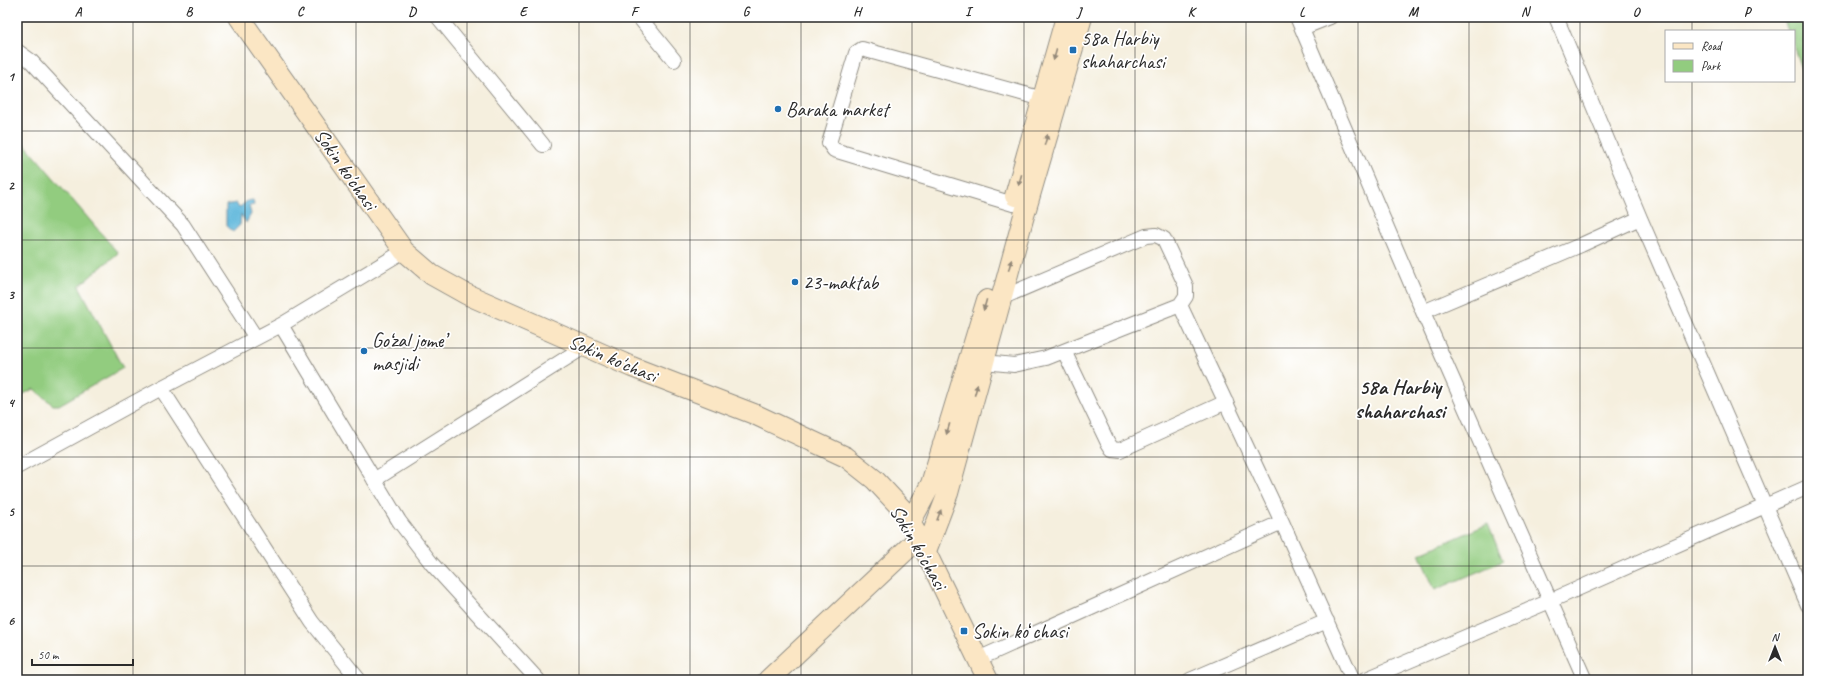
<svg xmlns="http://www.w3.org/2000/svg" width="1825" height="697" font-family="Caveat,sans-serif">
  <rect width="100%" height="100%" fill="#fff"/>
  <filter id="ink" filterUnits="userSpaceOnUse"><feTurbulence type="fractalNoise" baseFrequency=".025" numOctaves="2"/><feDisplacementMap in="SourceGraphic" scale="8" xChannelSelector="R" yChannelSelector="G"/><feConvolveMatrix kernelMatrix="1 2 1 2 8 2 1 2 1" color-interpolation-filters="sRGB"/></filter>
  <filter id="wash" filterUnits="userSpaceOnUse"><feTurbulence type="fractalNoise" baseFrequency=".012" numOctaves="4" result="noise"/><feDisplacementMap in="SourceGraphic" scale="16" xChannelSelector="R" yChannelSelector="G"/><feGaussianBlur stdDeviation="0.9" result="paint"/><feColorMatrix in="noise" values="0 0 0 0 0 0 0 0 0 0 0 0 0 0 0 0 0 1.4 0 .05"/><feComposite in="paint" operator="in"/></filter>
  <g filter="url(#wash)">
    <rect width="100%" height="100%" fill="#f5efde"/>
    <!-- green -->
    <path fill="#92cc7f" stroke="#5e7c55" d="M1783 17H1808V89L1794 48V31H1788Z
      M17 135 118 253 79 286 123 368 59 405H53L34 389 17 397Z
      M1488 524 1503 561 1435 590 1419 554Z"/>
    <!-- water -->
    <path fill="#5eb7db" stroke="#447183" d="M253 200 254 205 249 206 251 214 246 223 241 214 240 225 233 232 226 226V205L236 203 239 208 247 201Z"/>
  </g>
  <g filter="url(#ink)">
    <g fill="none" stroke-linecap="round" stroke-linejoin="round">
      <!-- street casing -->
      <g stroke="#908d84" stroke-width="16">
        <path id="street" d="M438 17 543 145
          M639 17 674 60
          M1297 17 1423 312 1585 680
          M1556 17 1640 218 1808 605
          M1302 28 1330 17
          M17 51 31 61 183 225 256 338
          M1013 204 834 150 829 143 856 53 862 49 1043 99
          M1001 298 1146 236 1156 235 1164 239 1186 286V296L1180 305
          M1423 312 1581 245 1640 218
          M281 325 399 521 432 564 538 680
          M1064 351 1107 441 1112 449 1120 450 1226 402
          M984 362 1014 365 1046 358 1180 305 1282 522 1353 680
          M161 388 312 622 359 680
          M17 467 161 388 281 325 404 251
          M374 480 584 347
          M978 659 1282 522
          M1190 680 1327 621
          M1364 680 1550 601 1808 487"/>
      </g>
      <!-- secondary casing -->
      <g stroke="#908d84" stroke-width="22">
        <path id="secondary" d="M239 17 404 251 432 275 466 294 632 367 754 414 846 457 875 480 902 509 919 538 988 680
          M1015 196 1066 17
          M910 523 931 484 987 300
          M926 551 948 493 1023 219 1082 17
          M768 680 919 538"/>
      </g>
      <!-- street -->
      <use href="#street" stroke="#fff" stroke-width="14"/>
      <!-- secondary -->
      <use href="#secondary" stroke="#fbe6c4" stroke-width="20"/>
    </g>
    <!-- one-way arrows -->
    <defs><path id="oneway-solid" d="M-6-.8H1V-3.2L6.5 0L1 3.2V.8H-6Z"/></defs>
    <g fill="#938878">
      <use href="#oneway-solid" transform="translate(1055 55) rotate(106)"/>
      <use href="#oneway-solid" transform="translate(1046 140) rotate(-74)"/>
      <use href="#oneway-solid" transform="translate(1020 180) rotate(106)"/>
      <use href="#oneway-solid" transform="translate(1010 265) rotate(-75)"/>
      <use href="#oneway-solid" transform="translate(985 305) rotate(106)"/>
      <use href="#oneway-solid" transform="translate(976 390) rotate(-75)"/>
      <use href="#oneway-solid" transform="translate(948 429) rotate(107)"/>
      <use href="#oneway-solid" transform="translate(939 515) rotate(-69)"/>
    </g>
  </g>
  <!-- grid -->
  <path fill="none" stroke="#2b2b2b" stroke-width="1" stroke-opacity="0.55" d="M133 17V680M245 17V680M356 17V680M467 17V680M579 17V680M690 17V680M801 17V680M912 17V680M1024 17V680M1135 17V680M1246 17V680M1358 17V680M1469 17V680M1580 17V680M1692 17V31M1692 81V680M17 131H1808M17 240H1808M17 348H1808M17 457H1808M17 566H1808"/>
  <!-- markers -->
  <g fill="#1f6fb2" stroke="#fff" stroke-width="1.5">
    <rect x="1069" y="46" width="8" height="8" rx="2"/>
    <circle cx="778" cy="109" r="4"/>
    <circle cx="795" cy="282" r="4"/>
    <circle cx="364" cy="351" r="4"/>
    <rect x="960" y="627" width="8" height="8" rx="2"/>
  </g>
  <g text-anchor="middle" stroke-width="3.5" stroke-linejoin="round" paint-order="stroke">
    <!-- poi labels -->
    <g font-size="20" fill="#2b2b2b" stroke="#fff" text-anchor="start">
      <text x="1081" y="45">58a Harbiy<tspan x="1081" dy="23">shaharchasi</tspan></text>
      <text x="786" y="116">Baraka market</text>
      <text x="803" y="289">23-maktab</text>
      <text x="372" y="347">Go‘zal jome’<tspan x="372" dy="23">masjidi</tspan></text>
      <text x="972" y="638">Sokin koʻchasi</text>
    </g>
    <!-- street labels -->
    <g font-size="20" fill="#2b2b2b" stroke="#fff">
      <text transform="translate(346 169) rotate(55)" y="7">Sokin ko'chasi</text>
      <text transform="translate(613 358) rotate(23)" y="7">Sokin ko'chasi</text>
      <text transform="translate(919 547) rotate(60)" y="7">Sokin ko'chasi</text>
    </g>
    <!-- neighbourhood labels -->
    <g font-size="21" font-weight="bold" fill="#2b2b2b" stroke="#fff">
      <text x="1400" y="394">58a Harbiy<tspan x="1400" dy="24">shaharchasi</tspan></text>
    </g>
  </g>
  <!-- margin -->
  <rect width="1825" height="697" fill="none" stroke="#fff" stroke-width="44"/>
  <!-- legend -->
  <rect x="1665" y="30" width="130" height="52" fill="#ffffff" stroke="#aaaaaa"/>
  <rect x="1673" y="43" width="20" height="6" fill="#fbe6c4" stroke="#aaaaaa"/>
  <text x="1701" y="50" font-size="12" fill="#2b2b2b">Road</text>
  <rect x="1673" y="60" width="20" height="12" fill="#92cc7f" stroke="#aaaaaa"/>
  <text x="1701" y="70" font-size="12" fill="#2b2b2b">Park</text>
  <!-- north arrow -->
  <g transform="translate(1775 647)" stroke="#ffffff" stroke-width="3" paint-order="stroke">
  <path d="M0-3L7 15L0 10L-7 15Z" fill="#2b2b2b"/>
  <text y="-6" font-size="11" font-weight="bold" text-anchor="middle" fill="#2b2b2b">N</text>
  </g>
  <!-- scale -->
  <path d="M32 659v6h101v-6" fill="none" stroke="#2b2b2b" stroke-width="2"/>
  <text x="38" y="659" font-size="12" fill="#2b2b2b" stroke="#ffffff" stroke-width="3" paint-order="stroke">50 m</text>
  <rect x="22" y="22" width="1781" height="653" fill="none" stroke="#2b2b2b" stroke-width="1.5"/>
  <g font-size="13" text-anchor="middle" font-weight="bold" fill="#2b2b2b">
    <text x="78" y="16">A</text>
    <text x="189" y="16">B</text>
    <text x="300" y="16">C</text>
    <text x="412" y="16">D</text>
    <text x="523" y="16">E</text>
    <text x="634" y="16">F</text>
    <text x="746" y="16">G</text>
    <text x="857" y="16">H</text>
    <text x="968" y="16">I</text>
    <text x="1079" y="16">J</text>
    <text x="1191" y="16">K</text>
    <text x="1302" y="16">L</text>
    <text x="1413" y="16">M</text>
    <text x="1525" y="16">N</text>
    <text x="1636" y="16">O</text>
    <text x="1747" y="16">P</text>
    <text x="11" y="81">1</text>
    <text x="11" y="190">2</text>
    <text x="11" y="299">3</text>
    <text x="11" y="407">4</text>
    <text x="11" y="516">5</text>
    <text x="11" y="625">6</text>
  </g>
</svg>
